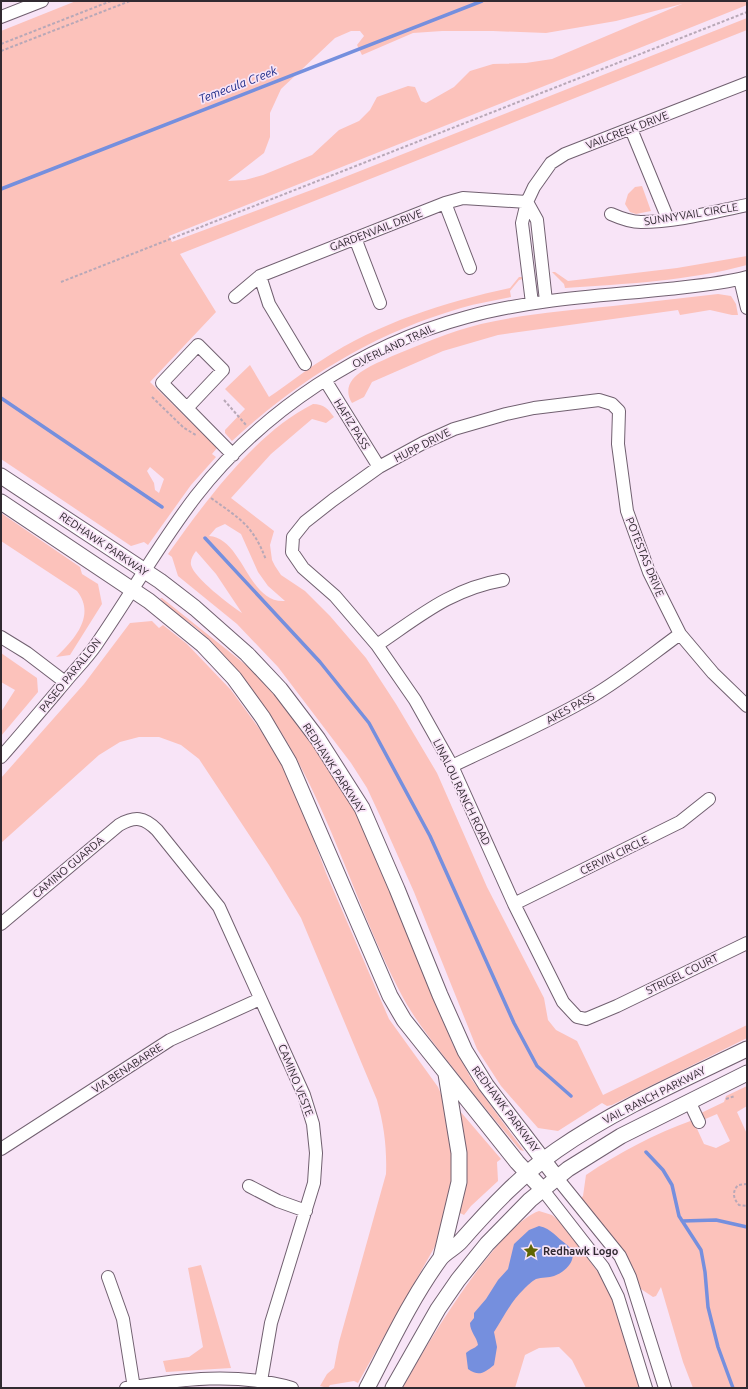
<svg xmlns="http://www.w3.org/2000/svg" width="748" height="1389" font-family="Ubuntu,sans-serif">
  <rect width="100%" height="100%" fill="#f8e4f7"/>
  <!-- green -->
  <path fill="#fcc2bb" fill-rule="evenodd" d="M76 1H747V5L169 236 172 242 322 186 747 18V30L180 254 216 312 150 382 217 448 212 454 216 457 191 485 148 545 144 542 131 546 1 459V31ZM682 4 552 59 526 63 493 64 470 71 454 87 426 103 421 101 415 87 408 86 377 97 370 110 359 121 339 130 312 155 263 175 245 180 228 181 264 153 270 137V113L281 89 335 38 351 31H360L364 36 357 45 362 55 413 33 442 31H493L546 33 616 21ZM150 467 164 479 159 493 155 490 154 483 147 471Z
    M642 186 651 211 636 214 630 212 625 204 628 194 635 187Z
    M747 256V265C688 281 625 284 565 288L564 284 552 272H555L568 281 677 268Z
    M519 277H523V279L519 280 510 291 511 297C494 301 477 303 461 308 374 333 298 380 232 441L225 433V430L245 409 225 389 250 365 269 397C287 385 304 371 322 360 378 323 445 302 510 288Z
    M718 294 731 296 736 304 738 315H732L710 310 680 315 678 310 498 335 443 351 372 382 364 397 352 403C337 378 371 366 390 357 419 345 449 332 481 324 524 314 569 310 613 306 648 302 683 298 718 294Z
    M313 404C324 404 328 409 334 417L326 423 312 419 271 454 231 498 274 531 270 545 272 560 275 566 281 575 305 591 330 616 366 658 396 704 437 773 487 887 544 998 548 1020 556 1030 577 1041 603 1095 747 1025V1038L612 1105 607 1106 602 1103 558 1131 538 1128 501 1086 477 1049 414 892 381 818 367 788 351 763 278 667 237 624 178 576 172 557 168 554C205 502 255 433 313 404ZM225 524 241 534 258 572 268 586 285 601C248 604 243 538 209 536L216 528ZM196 551 216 574 242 613C230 605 194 578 191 565 190 560 193 555 196 551Z
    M1 513 80 567 82 574 98 584 102 604 70 655 56 657C75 639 96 615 77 591L1 541Z
    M160 598H162L251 669 280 701 315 746 359 818 453 1045 472 1080 524 1151 520 1150C495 1120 470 1090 446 1059 429 1037 412 1016 399 990 355 904 330 808 277 726 256 693 230 659 201 632 189 621 170 612 160 598Z
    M152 621 159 628 163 625 187 644 231 690 269 742 292 781 326 873 389 1019 438 1087 448 1110 453 1175 438 1241 358 1383 354 1381 330 1385 328 1388 320 1386 327 1374 334 1368 339 1342 386 1174C387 1148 384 1125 377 1100L301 918 269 865 199 759 181 745 159 737H139L120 742 99 755 1 843V778L84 684 130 623Z
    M1 653 37 678 38 692 1 736V712L15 690 1 682Z
    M747 1086V1106L737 1112 747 1134V1388H693L683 1362 661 1287 656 1296 653 1297 641 1289 620 1246 581 1198 583 1196 586 1175C620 1152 654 1134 693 1120L704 1144 716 1148 730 1141 717 1114 703 1120 701 1113 724 1102 726 1096Z
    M459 1110 501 1159 497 1162 498 1181 471 1206 464 1215 458 1212Z
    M539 1211 552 1215 560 1222 598 1272 616 1305 641 1388H586L572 1360 559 1347 539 1348 525 1355 515 1388H403C423 1349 499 1224 539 1211Z
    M201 1265 231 1368 166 1372 163 1361 189 1357 203 1347 188 1268Z"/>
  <!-- water -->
  <path fill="#758fde" d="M539 1226C552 1229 556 1237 566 1244 581 1256 568 1271 554 1276 549 1278 542 1277 536 1279 532 1281 527 1286 524 1289 512 1300 503 1318 494 1332L497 1347 494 1365C484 1373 479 1377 468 1369L466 1353C470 1349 474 1349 478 1345 477 1337 470 1332 470 1323L474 1318V1313L486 1299 498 1280 508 1269 514 1244 529 1230Z"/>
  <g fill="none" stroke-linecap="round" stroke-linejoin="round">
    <!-- stream -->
    <path stroke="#758fde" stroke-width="3.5" d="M1 189 482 1
      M1 398 162 507
      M205 538 320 662 369 723 430 836 514 1023 537 1066 571 1096
      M646 1152 663 1170 672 1185 679 1216 701 1250 705 1272 708 1307 718 1347 733 1388
      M682 1221 716 1220 747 1227"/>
    <!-- minor casing -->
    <g stroke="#716070" stroke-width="14">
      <path id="minor" d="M1 17 42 1
        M631 129 668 219
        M527 202 537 220 546 301
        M445 203 470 268
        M611 214C620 218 630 222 641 222 676 222 713 212 747 205
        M355 238 380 303
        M260 276 269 304 305 364
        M740 279 747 308
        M235 297 260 276 445 203 463 198 527 202
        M532 303 522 223 527 202 534 187 551 163 565 154 747 83
        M325 380 379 467
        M187 408 223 370 198 345 162 383 233 455
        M1 637 27 653 65 682
        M377 645C420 616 451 589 503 580
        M747 706 713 673 680 634 649 572 627 511 618 444 619 411 612 404 599 400 534 408 506 414 454 429 423 443 379 467 333 500 305 522 293 537 292 552 303 568 335 596 377 645 415 700 452 766 514 904 563 1002 577 1017 586 1019 617 1006 747 943
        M1 757C23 732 44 707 66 681 76 669 87 658 96 645 130 596 159 544 196 496 262 411 362 345 467 317 532 299 601 296 668 289 694 286 721 284 747 277
        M452 766C498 744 546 723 591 697 622 679 651 655 680 634
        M514 904 680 822 709 799
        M1 924 119 825C135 816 144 817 157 830L219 907 304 1095 313 1124 316 1153 314 1183 271 1323 261 1381
        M689 1101 699 1122
        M1 1149 170 1040 260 999
        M557 1178 620 1256 630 1277 665 1388
        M249 1186 278 1201 306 1211
        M543 1190 603 1267 618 1297 646 1388
        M108 1277 123 1319 134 1388
        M126 1388C182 1379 237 1372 292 1388"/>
    </g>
    <!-- major casing -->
    <g stroke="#716070" stroke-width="17">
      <path id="major" d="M1 476 160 581 195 608 247 654 280 689 318 739 362 808 397 889 440 995 465 1051 486 1085 557 1178
        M1 502 149 601 203 645 234 678 263 718 289 762 390 996 404 1020 517 1162 543 1190
        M441 1257 459 1182V1153L446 1074
        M367 1388C390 1344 411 1299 440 1259 445 1252 455 1248 461 1241 490 1208 521 1175 557 1150 616 1109 683 1080 747 1049
        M393 1388 438 1309 458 1280 487 1244 530 1200 568 1169 621 1136 747 1073"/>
    </g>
    <!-- path -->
    <path stroke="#b8a8b7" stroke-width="2" stroke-dasharray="3 2" stroke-linecap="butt" d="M1 44 111 1
      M1 51 130 1
      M61 282 747 12
      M152 397 184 428 196 435
      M224 400 246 425
      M211 498C240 519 253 525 266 560
      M726 1099 735 1096
      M747 1184 738 1185C732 1192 733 1198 739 1205L747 1206"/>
    <!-- minor -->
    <use href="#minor" stroke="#fff" stroke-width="12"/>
    <!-- major -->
    <use href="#major" stroke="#fff" stroke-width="15"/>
  </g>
  <!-- icons -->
  <defs>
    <g id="sight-bare" transform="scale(1.2)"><path d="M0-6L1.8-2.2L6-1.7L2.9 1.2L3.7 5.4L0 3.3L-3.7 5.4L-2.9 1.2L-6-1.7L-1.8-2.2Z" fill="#5f6503" stroke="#f8e4f7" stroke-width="2.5" paint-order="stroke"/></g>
  </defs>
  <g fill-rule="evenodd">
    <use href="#sight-bare" x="531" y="1251"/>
  </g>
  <g text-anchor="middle" stroke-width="3.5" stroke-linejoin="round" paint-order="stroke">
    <!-- street labels -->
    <g font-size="11" fill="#312a31" stroke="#f8e4f7">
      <text transform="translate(627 130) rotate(-21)" y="4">VAILCREEK DRIVE</text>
      <text transform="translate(691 214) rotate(-9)" y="4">SUNNYVAIL CIRCLE</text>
      <text transform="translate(376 230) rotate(-21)" y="4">GARDENVAIL DRIVE</text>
      <text transform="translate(393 346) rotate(-25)" y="4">OVERLAND TRAIL</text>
      <text transform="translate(352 424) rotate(58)" y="4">HAFIZ PASS</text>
      <text transform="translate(422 445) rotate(-27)" y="4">HUPP DRIVE</text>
      <text transform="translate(104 544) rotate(34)" y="4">REDHAWK PARKWAY</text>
      <text transform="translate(645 557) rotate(68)" y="4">POTESTAS DRIVE</text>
      <text transform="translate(70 675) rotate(-51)" y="4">PASEO PARALLON</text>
      <text transform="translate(570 708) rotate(-29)" y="4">AKES PASS</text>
      <text transform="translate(334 768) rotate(57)" y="4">REDHAWK PARKWAY</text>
      <text transform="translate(462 792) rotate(64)" y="4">LINALOU RANCH ROAD</text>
      <text transform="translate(614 855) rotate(-26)" y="4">CERVIN CIRCLE</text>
      <text transform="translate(68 867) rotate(-40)" y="4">CAMINO GUARDA</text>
      <text transform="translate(682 974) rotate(-26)" y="4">STRIGEL COURT</text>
      <text transform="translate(127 1068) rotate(-33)" y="4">VIA BENABARRE</text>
      <text transform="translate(296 1080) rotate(68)" y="4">CAMINO VESTE</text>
      <text transform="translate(654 1095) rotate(-27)" y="4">VAIL RANCH PARKWAY</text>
      <text transform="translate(506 1109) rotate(53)" y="4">REDHAWK PARKWAY</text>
    </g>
    <!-- poi labels -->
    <g font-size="11" font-weight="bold" fill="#312a31" stroke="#f8e4f7" text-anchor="start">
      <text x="543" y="1255">Redhawk Logo</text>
    </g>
    <!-- water labels -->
    <g font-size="12" font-style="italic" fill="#1c2b87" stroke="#f8e4f7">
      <text transform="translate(238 85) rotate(-21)" y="4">Temecula Creek</text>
    </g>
  </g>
  <!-- border -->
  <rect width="748" height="1389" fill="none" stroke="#312a31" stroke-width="4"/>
</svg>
